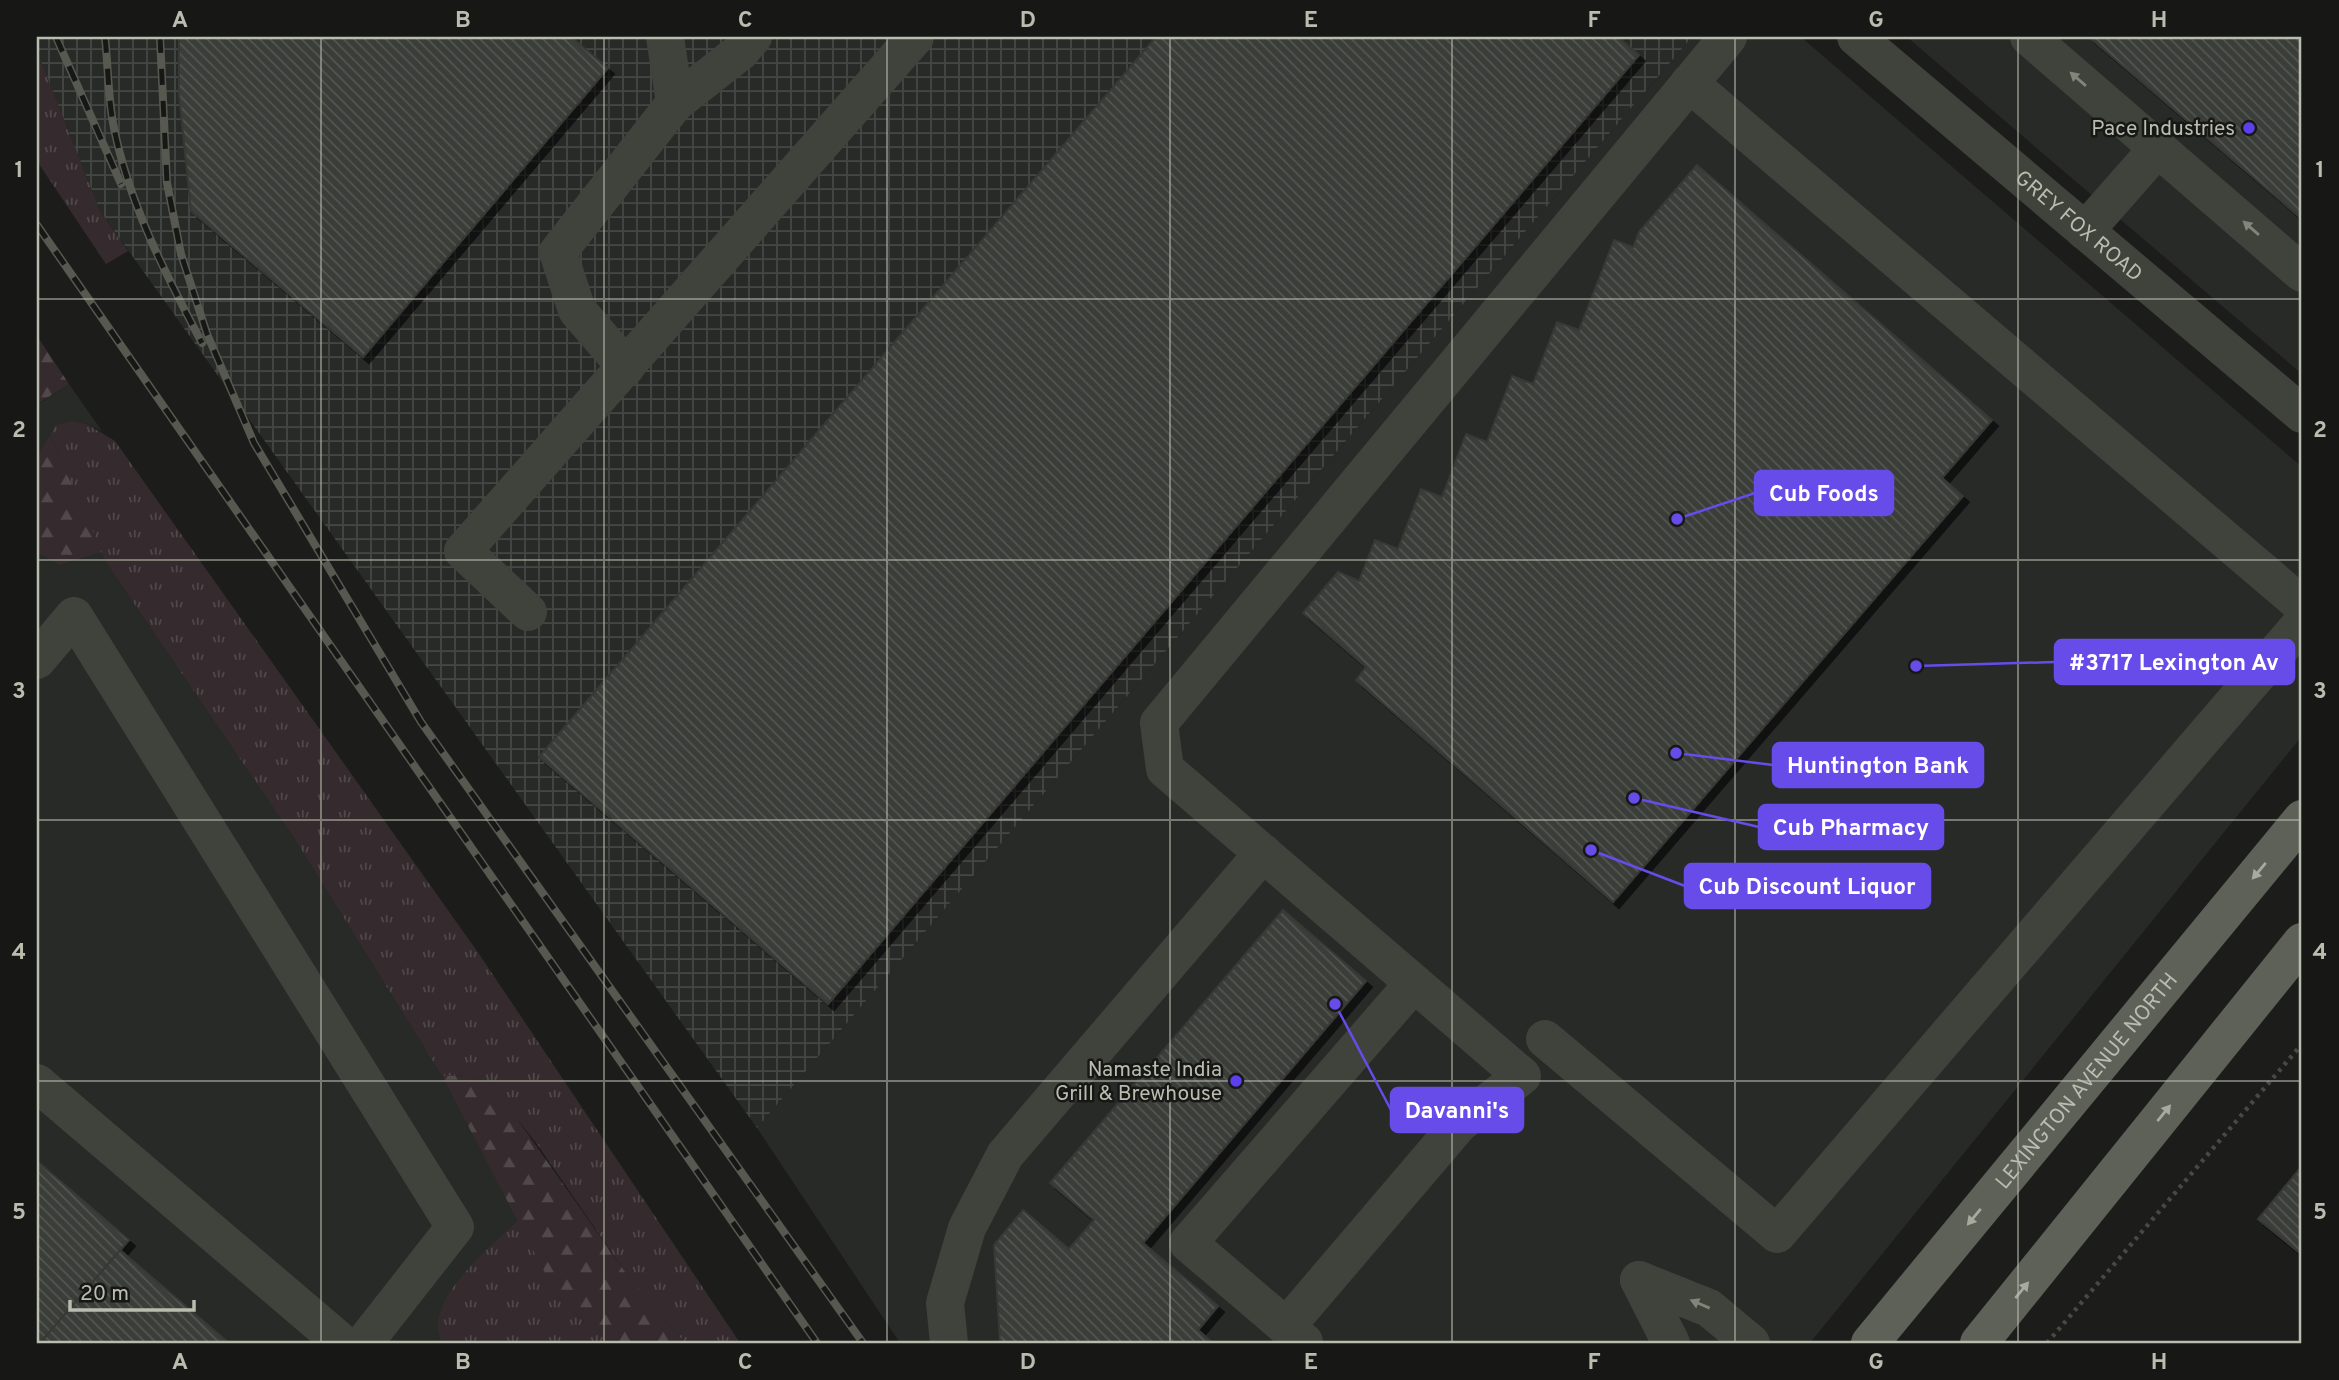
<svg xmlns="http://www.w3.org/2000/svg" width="2339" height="1380" font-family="Overpass,sans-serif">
  <defs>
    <pattern id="industrial-grid" width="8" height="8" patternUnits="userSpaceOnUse" patternTransform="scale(1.75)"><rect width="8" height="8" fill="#282a27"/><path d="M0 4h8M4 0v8" fill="none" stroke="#454744"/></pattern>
    <pattern id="grass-tufts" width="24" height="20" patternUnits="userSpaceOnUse" patternTransform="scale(1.75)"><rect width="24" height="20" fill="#352b2e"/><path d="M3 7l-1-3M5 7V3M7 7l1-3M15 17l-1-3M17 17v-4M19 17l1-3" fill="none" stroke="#50484a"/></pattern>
    <pattern id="forest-firs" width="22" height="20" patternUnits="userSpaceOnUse" patternTransform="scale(1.75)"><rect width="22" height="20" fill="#352b2e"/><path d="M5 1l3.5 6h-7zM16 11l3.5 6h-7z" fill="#50484a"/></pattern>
    <pattern id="building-back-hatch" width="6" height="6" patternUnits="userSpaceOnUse" patternTransform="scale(1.75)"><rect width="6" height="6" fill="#3a3c38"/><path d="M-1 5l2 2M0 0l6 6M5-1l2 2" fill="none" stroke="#545652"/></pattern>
    <filter id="shadow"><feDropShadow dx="6" dy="6" stdDeviation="0" flood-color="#0009"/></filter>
  </defs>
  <rect width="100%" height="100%" fill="#1c1d1b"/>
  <!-- built -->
  <path fill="#282a27" d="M1692 37H1801L2302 467V736L1810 1343H900L757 1128Z
    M1907 37H2302V374L2047 157Z
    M69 384 102 431 87 424 72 421 57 425 37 457V399L40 403Z
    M102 552 107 564 296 841 442 1076 518 1220 466 1271 438 1322 441 1343H37V553L60 565Z"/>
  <!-- industrial -->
  <path fill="url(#industrial-grid)" d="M37 37H1692L757 1128 100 211 37 51Z"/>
  <!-- grass -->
  <path fill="url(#grass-tufts)" d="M37 51 100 211 128 251 106 264 37 161Z
    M72 421 87 424 115 441 479 954 740 1343H685L628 1276 537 1144 489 1083 470 1075 442 1076 296 841 107 564 50 435 56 425Z
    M518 1220C546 1274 559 1308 612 1343H441C440 1337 437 1328 438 1322 443 1284 493 1245 518 1220Z"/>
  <!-- forest -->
  <path fill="url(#forest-firs)" d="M37 336 69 384 39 403 37 399Z
    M50 435 102 552 60 565 37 553V457Z
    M470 1075 489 1083 503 1099 628 1276 685 1343H612L594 1331 556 1294 442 1076Z"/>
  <!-- building -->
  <path fill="url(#building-back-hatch)" stroke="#373935" stroke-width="2" filter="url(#shadow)" d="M179 37H571L608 68 363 357 191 211 179 93Z
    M1156 37H1618L1639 55 828 1004 539 757Z
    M2089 37H2302V219Z
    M1697 165 1992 420 1942 478 1963 496 1613 902 1356 680 1366 667 1303 613 1338 572 1359 581 1375 540 1398 549 1421 489 1442 497 1466 434 1487 442 1512 376 1533 384 1557 322 1579 330 1614 240 1633 247 1639 232Z
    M1283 910 1366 981 1143 1243 1218 1306 1198 1330 1213 1343H1000L994 1245 1023 1210 1069 1249 1094 1220 1050 1183Z
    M37 1161 129 1240 40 1343H37Z
    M2302 1166V1255L2258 1219Z
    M120 1250 229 1343H40Z"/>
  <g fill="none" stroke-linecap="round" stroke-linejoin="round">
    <!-- path -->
    <path stroke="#474942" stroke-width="4.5" stroke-dasharray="3.5 5" stroke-linecap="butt" d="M2047 1343 2302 1044"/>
    <!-- minor -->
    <g stroke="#40423c" stroke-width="38">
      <path id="s1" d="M1856 37 2302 414"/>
      <path d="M2029 37 2302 273"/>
      <path d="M1689 83 2302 605"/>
      <path d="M675 103 740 52 753 37"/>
      <path d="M2085 231 2158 148"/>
      <path d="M626 367 577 310 558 252 675 103 665 37"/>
      <path d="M528 612 463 551 915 37"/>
      <path d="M37 660 74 616 455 1227 364 1343"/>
      <path d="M1545 1039 1777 1234 2302 623"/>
      <path d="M37 1083 342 1343"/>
      <path d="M1639 1280 1709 1308 1751 1343"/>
      <path d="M1639 1280 1671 1343"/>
      <path d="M1286 1327 1459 1124 1522 1076 1165 769 1159 723 1728 37"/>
      <path d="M1304 1342 1188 1243 1414 983"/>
      <path d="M949 1343 945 1303 967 1228 1005 1155 1263 853"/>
    </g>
    <!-- major -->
    <g stroke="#5e6158" stroke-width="38">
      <path id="s2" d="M1870 1343 2302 819"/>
      <path d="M1979 1343 2302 942"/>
    </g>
    <!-- rail casing -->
    <g stroke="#575951" stroke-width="8">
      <path id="rail" d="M56 37 121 184
        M105 37C108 65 108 95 113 123 128 202 165 273 202 343
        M160 37 167 183 181 254 207 334 254 443 421 722 863 1343
        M37 225 817 1343"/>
    </g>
    <!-- rail -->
    <use href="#rail" stroke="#171816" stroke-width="5" stroke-dasharray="16" stroke-linecap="butt"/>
  </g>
  <!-- one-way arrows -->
  <defs><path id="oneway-solid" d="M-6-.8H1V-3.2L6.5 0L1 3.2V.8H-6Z" transform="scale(1.75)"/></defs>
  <g fill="#83857b">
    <use href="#oneway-solid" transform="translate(2078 79) rotate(-139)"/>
    <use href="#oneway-solid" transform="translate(2251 228) rotate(-139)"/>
    <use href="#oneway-solid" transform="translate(1700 1304) rotate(-157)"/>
  </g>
  <g fill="#a7aa9d">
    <use href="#oneway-solid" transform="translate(2259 871) rotate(130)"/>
    <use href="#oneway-solid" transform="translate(2164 1113) rotate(-51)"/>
    <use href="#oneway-solid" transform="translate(1974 1217) rotate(130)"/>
    <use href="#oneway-solid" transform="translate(2022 1290) rotate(-51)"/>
  </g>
  <!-- grid -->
  <path fill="none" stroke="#b9bcae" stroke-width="2" stroke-opacity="0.55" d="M321 37V1343M604 37V1343M887 37V1343M1170 37V1343M1452 37V1343M1735 37V1343M2018 37V1343M37 299H2302M37 560H2302M37 820H2302M37 1081H2302"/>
  <!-- markers -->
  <g fill="#5e3ff0" stroke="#171816" stroke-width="2.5">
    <circle cx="2249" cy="128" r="7"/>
    <circle cx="1236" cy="1081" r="7"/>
  </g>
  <g text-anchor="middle" stroke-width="5" stroke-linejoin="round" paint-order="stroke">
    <!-- poi labels -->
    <g font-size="21" fill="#b9bcae" stroke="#171816" text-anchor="end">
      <text x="2235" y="135">Pace Industries</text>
      <text x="1222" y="1076">Namaste India<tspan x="1222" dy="24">Grill &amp; Brewhouse</tspan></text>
    </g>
    <!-- street labels -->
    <g font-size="21" fill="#b9bcae" stroke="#171816">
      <text dy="7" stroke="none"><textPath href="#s1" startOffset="292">GREY FOX ROAD</textPath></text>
      <text dy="7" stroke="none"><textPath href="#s2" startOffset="340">LEXINGTON AVENUE NORTH</textPath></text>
    </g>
  </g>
  <!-- callouts -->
  <path fill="none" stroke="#674ce9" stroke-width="2.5" d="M1677 519L1755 493M1916 666L2055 662M1676 753L1773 765M1634 798L1759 827M1591 850L1685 886M1335 1004L1391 1110"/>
  <g fill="#674ce9" stroke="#171816" stroke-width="2.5">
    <circle cx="1677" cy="519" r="7"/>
    <circle cx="1916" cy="666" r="7"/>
    <circle cx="1676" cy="753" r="7"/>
    <circle cx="1634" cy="798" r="7"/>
    <circle cx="1591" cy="850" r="7"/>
    <circle cx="1335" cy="1004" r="7"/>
  </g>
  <g fill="#674ce9" stroke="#674ce9" stroke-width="2.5">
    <rect x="1755" y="471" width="138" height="44" rx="7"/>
    <rect x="2055" y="640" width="239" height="44" rx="7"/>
    <rect x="1773" y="743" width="210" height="44" rx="7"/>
    <rect x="1759" y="805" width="184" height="44" rx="7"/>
    <rect x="1685" y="864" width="245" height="44" rx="7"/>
    <rect x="1391" y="1088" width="132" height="44" rx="7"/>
  </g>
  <g font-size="23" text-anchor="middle" font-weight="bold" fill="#fff">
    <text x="1824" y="501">Cub Foods</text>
    <text x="2174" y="670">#3717 Lexington Av</text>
    <text x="1878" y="773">Huntington Bank</text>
    <text x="1851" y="835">Cub Pharmacy</text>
    <text x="1807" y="894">Cub Discount Liquor</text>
    <text x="1457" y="1118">Davanni's</text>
  </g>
  <!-- border -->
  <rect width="2339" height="1380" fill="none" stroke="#171816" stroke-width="77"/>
  <!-- scale -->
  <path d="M70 1300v10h124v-10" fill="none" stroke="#b9bcae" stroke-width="3.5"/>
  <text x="80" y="1300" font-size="21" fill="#b9bcae" stroke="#171816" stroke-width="5" paint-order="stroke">20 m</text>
  <rect x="38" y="38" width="2262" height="1304" fill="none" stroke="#b9bcae" stroke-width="2.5"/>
  <g font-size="23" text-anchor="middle" font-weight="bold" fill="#b9bcae">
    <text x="180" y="27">A</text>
    <text x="463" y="27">B</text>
    <text x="745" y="27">C</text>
    <text x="1028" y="27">D</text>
    <text x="1311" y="27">E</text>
    <text x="1594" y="27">F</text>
    <text x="1876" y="27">G</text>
    <text x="2159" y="27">H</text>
    <text x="19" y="177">1</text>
    <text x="2320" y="177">1</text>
    <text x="19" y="437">2</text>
    <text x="2320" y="437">2</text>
    <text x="19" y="698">3</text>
    <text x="2320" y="698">3</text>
    <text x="19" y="959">4</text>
    <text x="2320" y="959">4</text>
    <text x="19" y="1219">5</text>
    <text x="2320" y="1219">5</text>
    <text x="180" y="1369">A</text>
    <text x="463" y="1369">B</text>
    <text x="745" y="1369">C</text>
    <text x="1028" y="1369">D</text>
    <text x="1311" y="1369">E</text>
    <text x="1594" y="1369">F</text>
    <text x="1876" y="1369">G</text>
    <text x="2159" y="1369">H</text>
  </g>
</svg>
